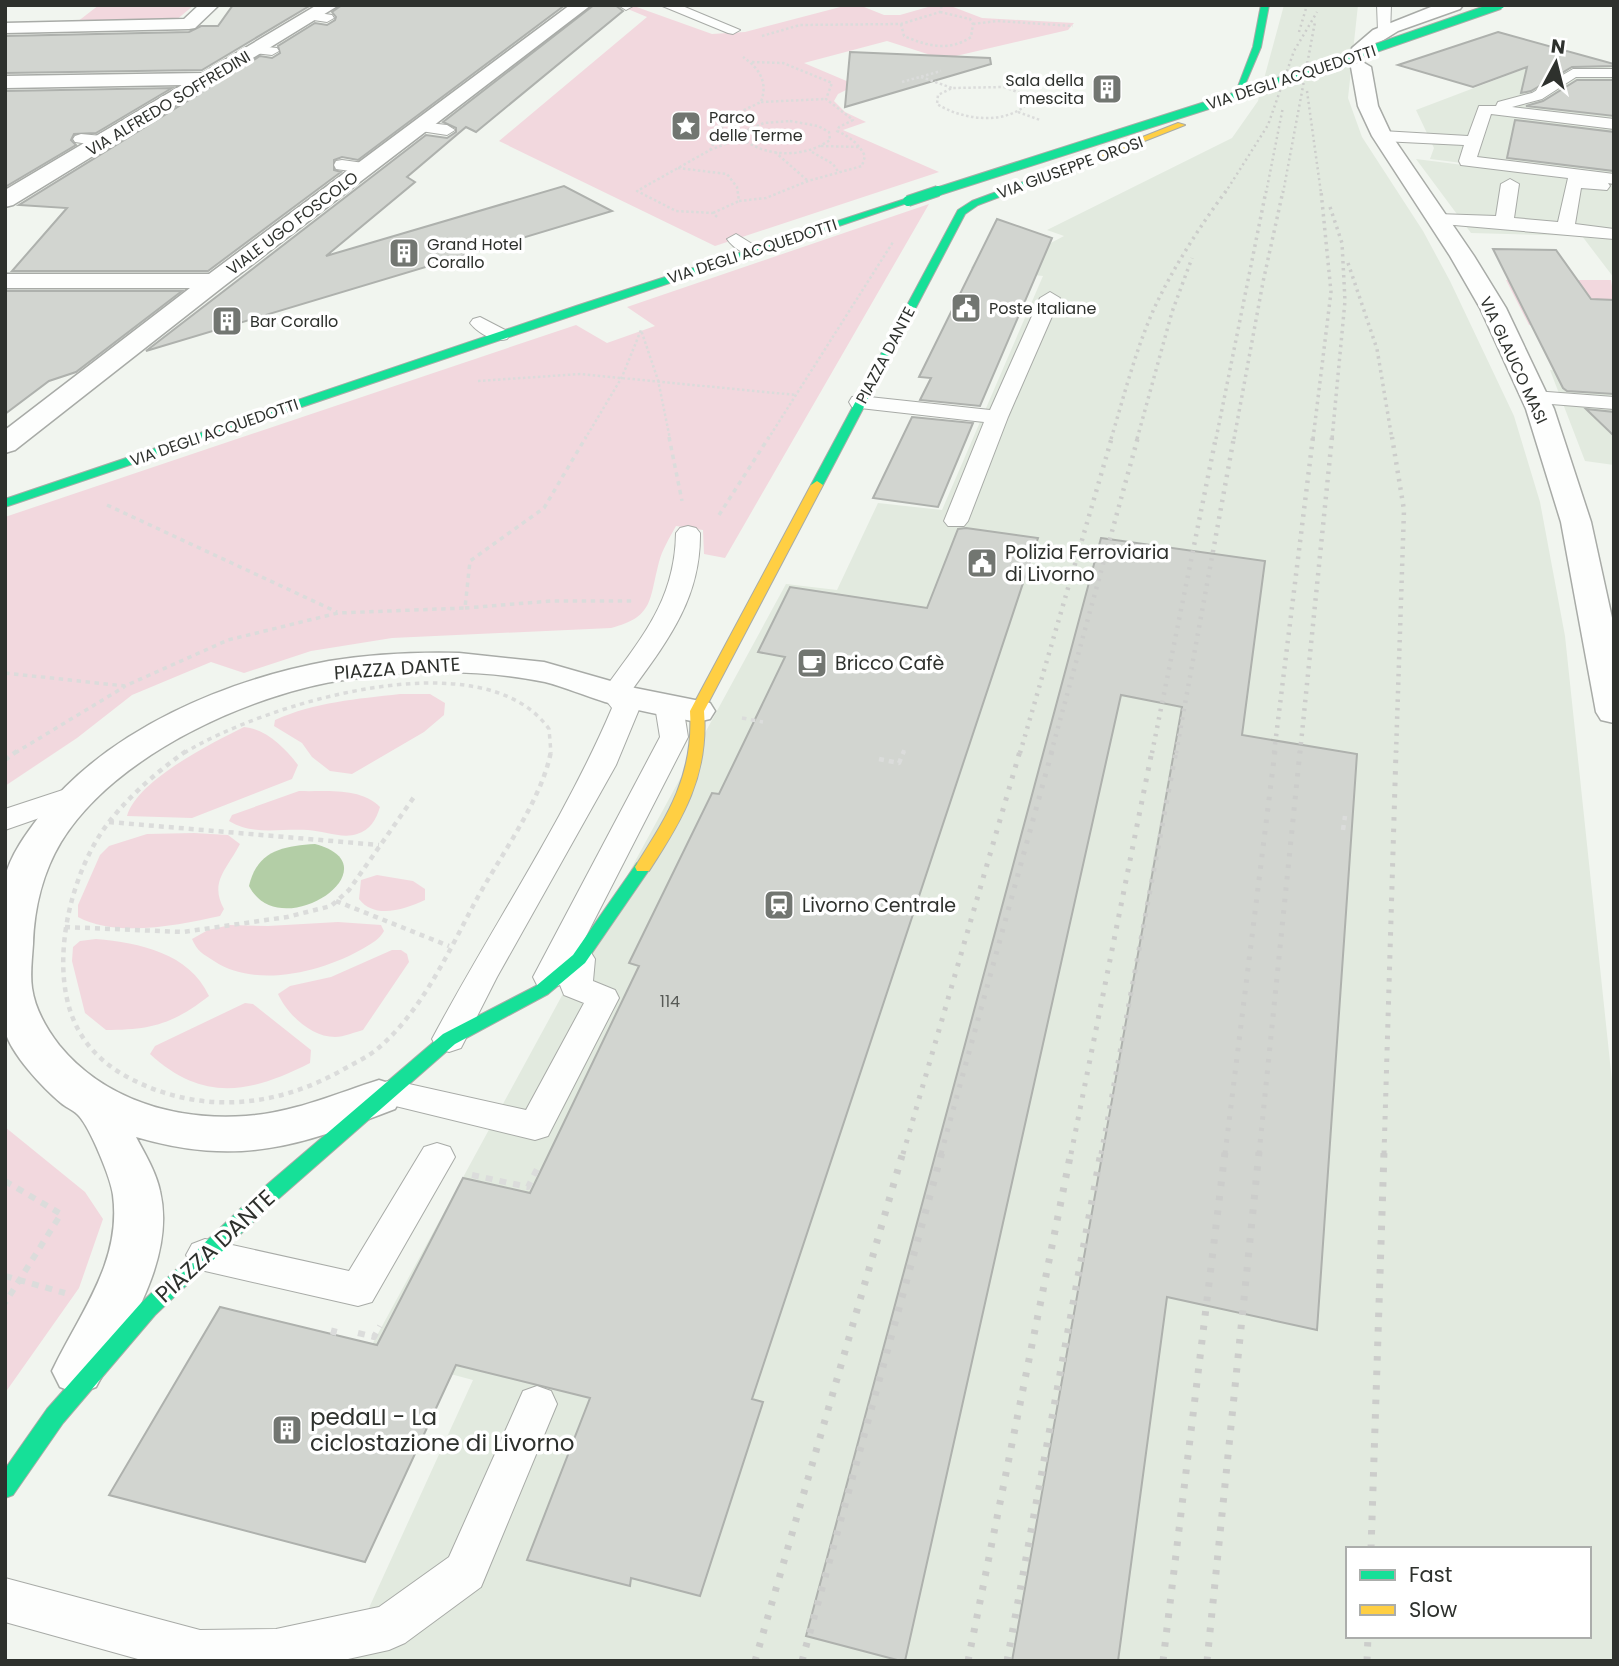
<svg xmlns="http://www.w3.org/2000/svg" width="1619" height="1666" font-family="Poppins,sans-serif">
  <rect width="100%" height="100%" fill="#f1f5ef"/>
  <!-- built -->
  <path fill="#e2eadf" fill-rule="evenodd" d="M1284 5H1358L1348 98 1362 137 1423 231 1450 281 1514 416 1540 502 1565 636 1614 1100V1661H197L347 1656 473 1380 368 1352 786 584 837 590 878 503 942 510 1043 276 971 268 981 252 997 257 1028 255 1064 236 1047 230 1232 138 1258 101ZM1348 1549H1589V1636H1348Z
    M1568 63 1614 65V182L1430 159 1434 148 1416 110 1524 69 1571 71Z
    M1416 159 1614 184V278L1582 236 1471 233Z
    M1550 370 1614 372V465L1585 461Z"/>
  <!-- green -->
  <path fill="#f2d8de" d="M99 5H194L175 21 77 22Z
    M631 5 712 34 745 32 848 5H859L884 15H900L935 5H948L982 18 1074 23 1068 30 943 59 887 41 804 63 856 85 838 94 834 101 845 112 866 122 843 130 939 172 715 246 499 141 647 17 623 7Z
    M929 204 725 558 704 554 703 530 676 526C670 537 662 550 659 562 649 600 654 617 611 628L392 638 311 651 244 673 211 662 132 695 77 738 5 786V517L576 325 607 343 655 326 627 307Z
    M1506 280H1611L1614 299H1594L1598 328 1529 325Z
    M400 694H430L445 703 444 715 424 732 352 774 330 771 312 757 302 743 274 726 275 720C315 702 357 699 400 694Z
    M244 727C266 729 285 748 298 765L292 779 192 818 127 816C137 780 212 743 244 727Z
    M299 791C326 792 360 787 380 807 376 820 370 830 357 834 343 839 323 831 308 830 281 828 253 836 229 821L232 815Z
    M194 833 228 835 240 844C227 869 209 882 224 909L220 916C179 925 117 938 78 917V905L100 855 109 846 147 834Z
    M377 875 413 881 425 889V900C405 909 375 920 359 899L361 880Z
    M338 922 381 925 384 931C379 940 372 943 364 948 323 972 256 989 214 961 203 954 197 951 192 939L208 930 230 925 268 926Z
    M96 939C140 943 189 953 209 996 173 1024 151 1030 106 1030L85 1013 72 961 73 947 80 941Z
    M392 950H401L407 954 409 962 363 1030C355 1032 344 1037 335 1037 311 1037 287 1014 278 994L290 986 331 977Z
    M245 1003 253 1004 311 1050 310 1063C251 1093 203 1103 150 1054L155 1046Z
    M5 1127 85 1192 103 1219 79 1288 5 1393Z"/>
  <!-- water -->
  <path fill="#b3cea6" d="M315 844C398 866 280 947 249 886 257 851 282 846 315 844Z"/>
  <!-- building -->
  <path fill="#d2d5d0" stroke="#aeb1ad" stroke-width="2" d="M233 5H311L202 70 5 73V36L189 32 201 26H218Z
    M342 5H565L358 160 342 157 334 160V170L341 172 208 271H12L67 208 19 205 260 56 272 58 280 53 278 46 315 23 327 25 335 20 336 17 332 12Z
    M594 5H615L623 11 476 132 466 127 407 177 415 182 326 256 564 186 612 211 146 351 426 135 447 138 456 132V128L443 122Z
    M1498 32 1614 64V66L1572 67 1531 91 1521 93 1527 67 1473 87 1398 65Z
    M850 52 990 58 991 64 845 107Z
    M1577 80H1614V116L1526 106 1543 101Z
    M172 88 96 133 74 134 71 140 76 145 5 187V91Z
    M1515 120 1614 132V171L1507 158Z
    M997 219 1052 238 980 406 920 400 931 378 919 377Z
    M1493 249 1556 250 1591 299 1614 300V394L1567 391 1563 388Z
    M5 291H182L76 372 49 381 5 414Z
    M1586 409 1614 412V436Z
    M912 417 973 423 938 507 873 498Z
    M966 528 1038 538 752 1399 763 1402 700 1596 631 1578 630 1586 527 1560 590 1398 456 1365 365 1562 109 1495 220 1307 377 1345 463 1178 530 1193 639 966 629 963 712 793 719 794 785 657 758 652 790 587 927 608 958 529Z
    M1101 538 1265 561 1242 735 1357 754 1317 1330 1167 1297 1118 1661H1012L1182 707 1121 695 905 1661H901L806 1636Z"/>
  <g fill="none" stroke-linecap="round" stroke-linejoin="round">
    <!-- lane casing -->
    <g stroke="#a8aba7" stroke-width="2">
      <path id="lane" d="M618 5H632L633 6 626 10Z
        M660 5H680L740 30 733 34 728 33Z
        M1377 5H1391L1390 34H1380L1378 31Z
        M312 12 332 15 334 18 327 22 307 19 305 16Z
        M258 46 277 48 279 51 272 55 253 53 251 50 253 47Z
        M1573 69H1614V77H1576L1542 99 1512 107 1614 119V129L1491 114 1477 157 1614 174V184L1608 183 1610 186 1607 190 1581 188 1575 224 1614 229V239L1431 223 1428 219 1437 214 1496 216 1501 184 1510 179 1519 184 1514 218 1558 222 1568 178 1461 165 1459 161 1464 145 1382 141 1374 136 1382 131 1468 136 1479 106H1496L1498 102 1532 93Z
        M420 122 447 125 455 130 447 135 414 130 412 127 414 124Z
        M81 134 102 136 110 141 102 146 75 142 73 139 75 136Z
        M342 160 371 164 373 168 365 173 336 169 334 165 336 161Z
        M736 234 762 250 759 254C747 257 734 249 727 239Z
        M1050 292 1060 298 1008 417 968 521 964 526H948L944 521 984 422 860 408 852 407 849 402 852 397 860 396 990 410 1040 298Z
        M480 317 507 331 510 335 507 339C494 343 478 333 470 323L473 319Z
        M1534 391 1614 397V409L1526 402 1523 397 1526 392Z
        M688 526 696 528 700 533C701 599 667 642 629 694L640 707 616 765 497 977 461 1048 449 1052 437 1048 432 1039C491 928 563 823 612 708L601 694C639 640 675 603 676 533L680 528Z
        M669 698 679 700 683 706 688 737 580 948 590 951 595 959 593 981 615 990 619 998 548 1136 535 1140 379 1102 374 1093 379 1084 391 1080 526 1110 584 1003 564 995 560 985 549 989 537 985 533 977 660 737 655 706 659 700Z
        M81 784 91 786 95 793 91 800 5 830V809Z
        M437 1143 450 1147 455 1157 372 1302 358 1306 205 1271 192 1266 186 1255 192 1244 205 1239 349 1271 424 1147Z
        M537 1386 551 1391 557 1404 481 1587 405 1643 389 1650 339 1661H145L5 1622V1578L200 1630 276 1629 379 1607 449 1557 523 1391Z"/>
    </g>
    <!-- street casing -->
    <g stroke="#a8aba7" stroke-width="3">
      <path id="street" d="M199 5H219L195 28 189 29 5 33V23L184 19Z
        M317 5H339L13 205 5 207V190L182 85 5 88V76L203 73Z
        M570 5H591L224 286 15 450 5 453V430L190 288H5V274H209Z
        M1436 5H1463L1460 9 1398 31 1361 54 1352 48 1373 30Z
        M1361 61 1371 67 1378 106 1392 136 1474 256 1506 308 1554 409 1591 522 1614 627V723L1601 720 1596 712 1561 522 1526 409 1480 308 1450 256 1372 136 1358 106 1351 67Z
        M459 653 544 662 635 688 710 703 715 711 710 719 697 722C666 716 635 710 605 702 585 696 565 687 545 682 482 669 413 670 350 679 252 692 114 755 61 842 43 872 34 909 33 944 32 959 30 974 32 988 35 1009 46 1028 59 1045 104 1100 175 1121 246 1116 292 1113 335 1094 379 1080L395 1085 402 1097 395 1109C299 1146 239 1167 136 1137 145 1154 156 1172 160 1191 176 1259 127 1330 96 1387L78 1394 60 1387 52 1371C79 1314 122 1262 113 1195 111 1178 90 1128 79 1116 75 1111 67 1108 61 1103 43 1088 11 1054 5 1031 1 1012 5 981 5 961 5 935 1 905 5 879 9 856 28 831 42 813 109 729 226 680 329 661 372 654 416 652 459 653Z"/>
    </g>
    <!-- fast casing -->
    <g stroke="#a8aba7" stroke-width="2">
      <path id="fast" d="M1261 5H1269L1261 47 1244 87 1237 89 1253 47Z
        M1068 165 1072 168 1071 170 978 205 965 214 823 485 817 489 813 488 811 485 958 210 972 201Z
        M905 199 913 201 5 507V499L576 306Z
        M643 862 651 867 585 963 548 994 455 1044 269 1207 155 1315 63 1423 13 1495 5 1498V1469L47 1409 141 1303 255 1195 443 1034 536 986 573 955 637 863Z"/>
    </g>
    <!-- slow casing -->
    <g stroke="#a8aba7" stroke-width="2">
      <path id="slow" d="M1178 123 1185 125 1071 170 1064 168Z
        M817 481 823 485 704 711C709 775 683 819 649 871H637L635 867C668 815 694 775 690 711L811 485Z"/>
    </g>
    <!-- path-far3 -->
    <path stroke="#dbdcdb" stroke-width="2.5" stroke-dasharray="2.5 2.5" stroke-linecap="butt" d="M901 24 904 36C927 46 949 52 971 37L973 24 970 19 940 12
      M973 24 997 21 1073 26
      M762 36 800 25 901 24 940 12 942 5
      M921 77 952 88
      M902 82 941 71
      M1004 87 1023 94 1029 102C1007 126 962 120 937 104L938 95 952 88Z
      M761 102 826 99
      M1018 112 1040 120
      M790 121 818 126 829 132 830 140C804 158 767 158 741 138L743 132 764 123Z
      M821 146 860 147
      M710 150 741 138
      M775 152 808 181
      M812 152 833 164 839 173
      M678 168 727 174 737 187 739 201 766 198 808 181 862 166 865 156C858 143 850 137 837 131L839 127 853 120 826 99 832 83 783 63 750 62
      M713 213 739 201
      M717 217 713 213 676 211 637 191 710 150 727 118 761 102C768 82 760 69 743 57
      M478 381 580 374 796 395
      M585 439 622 377 641 330 658 380 670 439
      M768 439 893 242"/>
    <!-- path-far2 -->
    <path stroke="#dbdcdb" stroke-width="3.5" stroke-dasharray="4.5 4.5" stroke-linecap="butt" d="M669 437 682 501
      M107 505 337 612
      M719 515 769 437
      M465 608 551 601H632
      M5 673 125 686 228 640 338 613 465 608 470 561 544 508 586 437
      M742 718 763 722
      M15 753 124 687
      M184 753C262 705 483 636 549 729L551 753
      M903 753 904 750"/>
    <!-- path-far1 -->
    <path stroke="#dbdcdb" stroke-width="4.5" stroke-dasharray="5 5" stroke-linecap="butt" d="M186 751C157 772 131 794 109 822 69 873 46 973 79 1031 91 1053 111 1069 133 1080 203 1115 278 1107 344 1069 355 1063 367 1057 376 1050 420 1014 447 955 473 906 497 860 542 801 551 751
      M879 759 899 763 904 751
      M5 760 17 751
      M109 822 379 845
      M1343 830 1345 816
      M336 901 449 946
      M65 927 183 932 287 917 331 906 349 890 414 797"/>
    <!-- path -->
    <path stroke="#dbdcdb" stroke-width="6" stroke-dasharray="7 7" stroke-linecap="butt" d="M472 1175 528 1187 539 1165
      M5 1181 61 1214 5 1303
      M5 1276 65 1293
      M358 1333 374 1337 380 1326
      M333 1335 335 1327"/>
    <!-- lane -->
    <use href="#lane" fill="#fdfefd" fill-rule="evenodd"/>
    <!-- street -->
    <use href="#street" fill="#fdfefd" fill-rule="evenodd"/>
    <!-- fast -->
    <use href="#fast" fill="#16e098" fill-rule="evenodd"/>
    <!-- slow -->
    <use href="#slow" fill="#ffcf43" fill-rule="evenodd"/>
    <!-- rail-far4 -->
    <path stroke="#cccdcb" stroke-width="2.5" stroke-dasharray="2 3.5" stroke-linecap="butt" d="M1299 32 1307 5
      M1307 91 1321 193
      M1225 193 1268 125 1294 51 1317 12
      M1266 193 1283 107
      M1283 193 1315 22"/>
    <!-- rail-far3 -->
    <path stroke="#cccdcb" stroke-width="3.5" stroke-dasharray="2.5 4.5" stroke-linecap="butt" d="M1330 207 1342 243 1345 301 1332 439
      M1348 263 1377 349 1392 439
      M1111 439C1124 396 1135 352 1153 311 1171 271 1200 226 1226 191
      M1137 439 1172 312 1192 258
      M1216 439 1266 191
      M1234 439 1263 282 1283 191
      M1313 439 1331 292 1321 191"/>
    <!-- rail-far2 -->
    <path stroke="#cccdcb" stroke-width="4.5" stroke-dasharray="2.5 6" stroke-linecap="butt" d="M1392 437 1404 510 1396 753
      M1020 753 1112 437
      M1051 753 1138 437
      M1152 753 1216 437
      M1176 753 1234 437
      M1274 753 1313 437
      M1300 753 1332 437"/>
    <!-- rail-far1 -->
    <path stroke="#cccdcb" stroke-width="5" stroke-dasharray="3.5 8" stroke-linecap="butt" d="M903 1154 1020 751
      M941 1154 1052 751
      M1071 1154 1152 751
      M1101 1154 1176 751
      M1225 1154 1275 751
      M1259 1154 1300 751
      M1384 1154 1396 751"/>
    <!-- rail -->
    <path stroke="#cccdcb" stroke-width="7" stroke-dasharray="4.5 10" stroke-linecap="butt" d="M1371 1549 1384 1152
      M755 1661 903 1152
      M802 1661 942 1152
      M968 1661 1071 1152
      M1007 1661 1101 1152
      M1163 1661 1225 1152
      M1207 1661 1259 1152
      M1367 1661 1368 1636"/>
    <!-- fast-bridge-far1 casing -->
    <g stroke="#a8aba7" stroke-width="10" stroke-linecap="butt">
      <path id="fast-bridge-far1" d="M933 193 1249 92 1500 5"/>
    </g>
    <!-- fast-bridge casing -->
    <g stroke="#a8aba7" stroke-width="12" stroke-linecap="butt">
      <path id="fast-bridge" d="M908 201 938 191"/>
    </g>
    <!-- fast-bridge-far1 -->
    <use href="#fast-bridge-far1" stroke="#16e098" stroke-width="8"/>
    <!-- fast-bridge -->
    <use href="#fast-bridge" stroke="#16e098" stroke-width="10"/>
  </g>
  <!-- icons -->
  <defs>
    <g id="building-square" transform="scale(1.575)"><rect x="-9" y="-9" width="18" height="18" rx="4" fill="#727671" stroke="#fff"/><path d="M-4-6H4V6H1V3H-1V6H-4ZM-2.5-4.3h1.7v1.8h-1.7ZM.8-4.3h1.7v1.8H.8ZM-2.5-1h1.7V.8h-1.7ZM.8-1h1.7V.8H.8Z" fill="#fff"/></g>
    <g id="sight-square" transform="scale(1.575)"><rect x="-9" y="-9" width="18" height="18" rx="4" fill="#727671" stroke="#fff"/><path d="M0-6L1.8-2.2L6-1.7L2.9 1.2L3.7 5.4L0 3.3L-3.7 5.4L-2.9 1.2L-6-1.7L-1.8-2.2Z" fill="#fff"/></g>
    <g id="civic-square" transform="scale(1.575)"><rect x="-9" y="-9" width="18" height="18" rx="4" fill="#727671" stroke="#fff"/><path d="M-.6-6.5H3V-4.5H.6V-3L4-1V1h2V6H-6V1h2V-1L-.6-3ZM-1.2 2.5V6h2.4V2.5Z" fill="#fff"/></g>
    <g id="cafe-square" transform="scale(1.575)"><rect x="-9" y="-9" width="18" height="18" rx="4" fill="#727671" stroke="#fff"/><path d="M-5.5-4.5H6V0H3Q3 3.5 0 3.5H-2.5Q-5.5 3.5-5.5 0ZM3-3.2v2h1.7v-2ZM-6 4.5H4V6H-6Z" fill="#fff"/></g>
    <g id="station-square" transform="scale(1.575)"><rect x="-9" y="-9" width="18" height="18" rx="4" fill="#727671" stroke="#fff"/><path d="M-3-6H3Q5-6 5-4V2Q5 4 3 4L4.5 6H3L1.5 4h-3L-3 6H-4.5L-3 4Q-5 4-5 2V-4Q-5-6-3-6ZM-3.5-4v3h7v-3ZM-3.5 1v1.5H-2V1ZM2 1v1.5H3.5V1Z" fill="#fff"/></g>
  </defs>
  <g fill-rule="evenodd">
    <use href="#building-square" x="1107" y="89"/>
    <use href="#sight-square" x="686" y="126"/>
    <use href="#building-square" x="404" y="253"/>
    <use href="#civic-square" x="966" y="308"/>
    <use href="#building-square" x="227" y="321"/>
    <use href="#civic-square" x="982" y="563"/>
    <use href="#cafe-square" x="812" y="663"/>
    <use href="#station-square" x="779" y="905"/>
    <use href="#building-square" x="287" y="1430"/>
  </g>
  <g text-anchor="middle" stroke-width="7" stroke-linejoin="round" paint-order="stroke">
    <!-- far-street labels -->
    <g font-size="16" fill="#2e312d" stroke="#fff">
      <text transform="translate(1291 77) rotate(-18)" y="6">VIA DEGLI ACQUEDOTTI</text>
      <text transform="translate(168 103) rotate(-31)" y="6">VIA ALFREDO SOFFREDINI</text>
      <text transform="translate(1070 167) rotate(-20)" y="6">VIA GIUSEPPE OROSI</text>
      <text transform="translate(292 223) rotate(-37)" y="6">VIALE UGO FOSCOLO</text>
      <text transform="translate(752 251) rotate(-18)" y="6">VIA DEGLI ACQUEDOTTI</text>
      <text transform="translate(885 355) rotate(-62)" y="6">PIAZZA DANTE</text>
      <text transform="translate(1514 360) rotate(65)" y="6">VIA GLAUCO MASI</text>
      <text transform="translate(214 432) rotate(-19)" y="6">VIA DEGLI ACQUEDOTTI</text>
    </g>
    <!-- far-poi labels -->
    <g font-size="16" fill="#2e312d" stroke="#fff" text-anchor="start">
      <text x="1084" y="86" text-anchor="end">Sala della<tspan x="1084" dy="18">mescita</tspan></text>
      <text x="709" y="123">Parco<tspan x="709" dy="18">delle Terme</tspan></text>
      <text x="427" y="250">Grand Hotel<tspan x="427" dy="18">Corallo</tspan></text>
      <text x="989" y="314">Poste Italiane</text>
      <text x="250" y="327">Bar Corallo</text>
    </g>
    <!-- number labels -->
    <g font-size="16" fill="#575a56">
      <text x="670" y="1007">114</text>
    </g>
    <!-- poi labels -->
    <g font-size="19" fill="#2e312d" stroke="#fff" text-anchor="start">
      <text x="1005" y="559">Polizia Ferroviaria<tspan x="1005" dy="22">di Livorno</tspan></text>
      <text x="835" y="670">Bricco Cafè</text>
      <text x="802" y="912">Livorno Centrale</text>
    </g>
    <!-- street labels -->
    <g font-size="19" fill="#2e312d" stroke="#fff">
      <text transform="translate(397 668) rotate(-4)" y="7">PIAZZA DANTE</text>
    </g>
    <!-- near-street labels -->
    <g font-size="23" fill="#2e312d" stroke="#fff">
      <text transform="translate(215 1246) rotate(-43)" y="8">PIAZZA DANTE</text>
    </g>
    <!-- near-poi labels -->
    <g font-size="23" fill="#2e312d" stroke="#fff" text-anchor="start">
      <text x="310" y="1425">pedaLI - La<tspan x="310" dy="26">ciclostazione di Livorno</tspan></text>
    </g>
  </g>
  <!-- border -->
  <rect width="1619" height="1666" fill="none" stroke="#2e312d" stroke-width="14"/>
  <!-- legend -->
  <rect x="1346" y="1547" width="245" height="91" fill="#ffffff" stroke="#abadab" stroke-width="2"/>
  <rect x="1360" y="1570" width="35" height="10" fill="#16e098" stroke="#abadab" stroke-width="2"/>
  <text x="1409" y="1582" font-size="21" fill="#2e312d">Fast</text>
  <rect x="1360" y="1605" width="35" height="10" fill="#ffcf43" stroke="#abadab" stroke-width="2"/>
  <text x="1409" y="1617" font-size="21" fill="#2e312d">Slow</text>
  <!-- north arrow -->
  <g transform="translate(1556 63) rotate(7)" stroke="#ffffff" stroke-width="5" paint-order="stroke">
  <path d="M0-5L12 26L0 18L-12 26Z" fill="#2e312d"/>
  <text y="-10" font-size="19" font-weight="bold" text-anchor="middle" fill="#2e312d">N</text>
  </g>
</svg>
